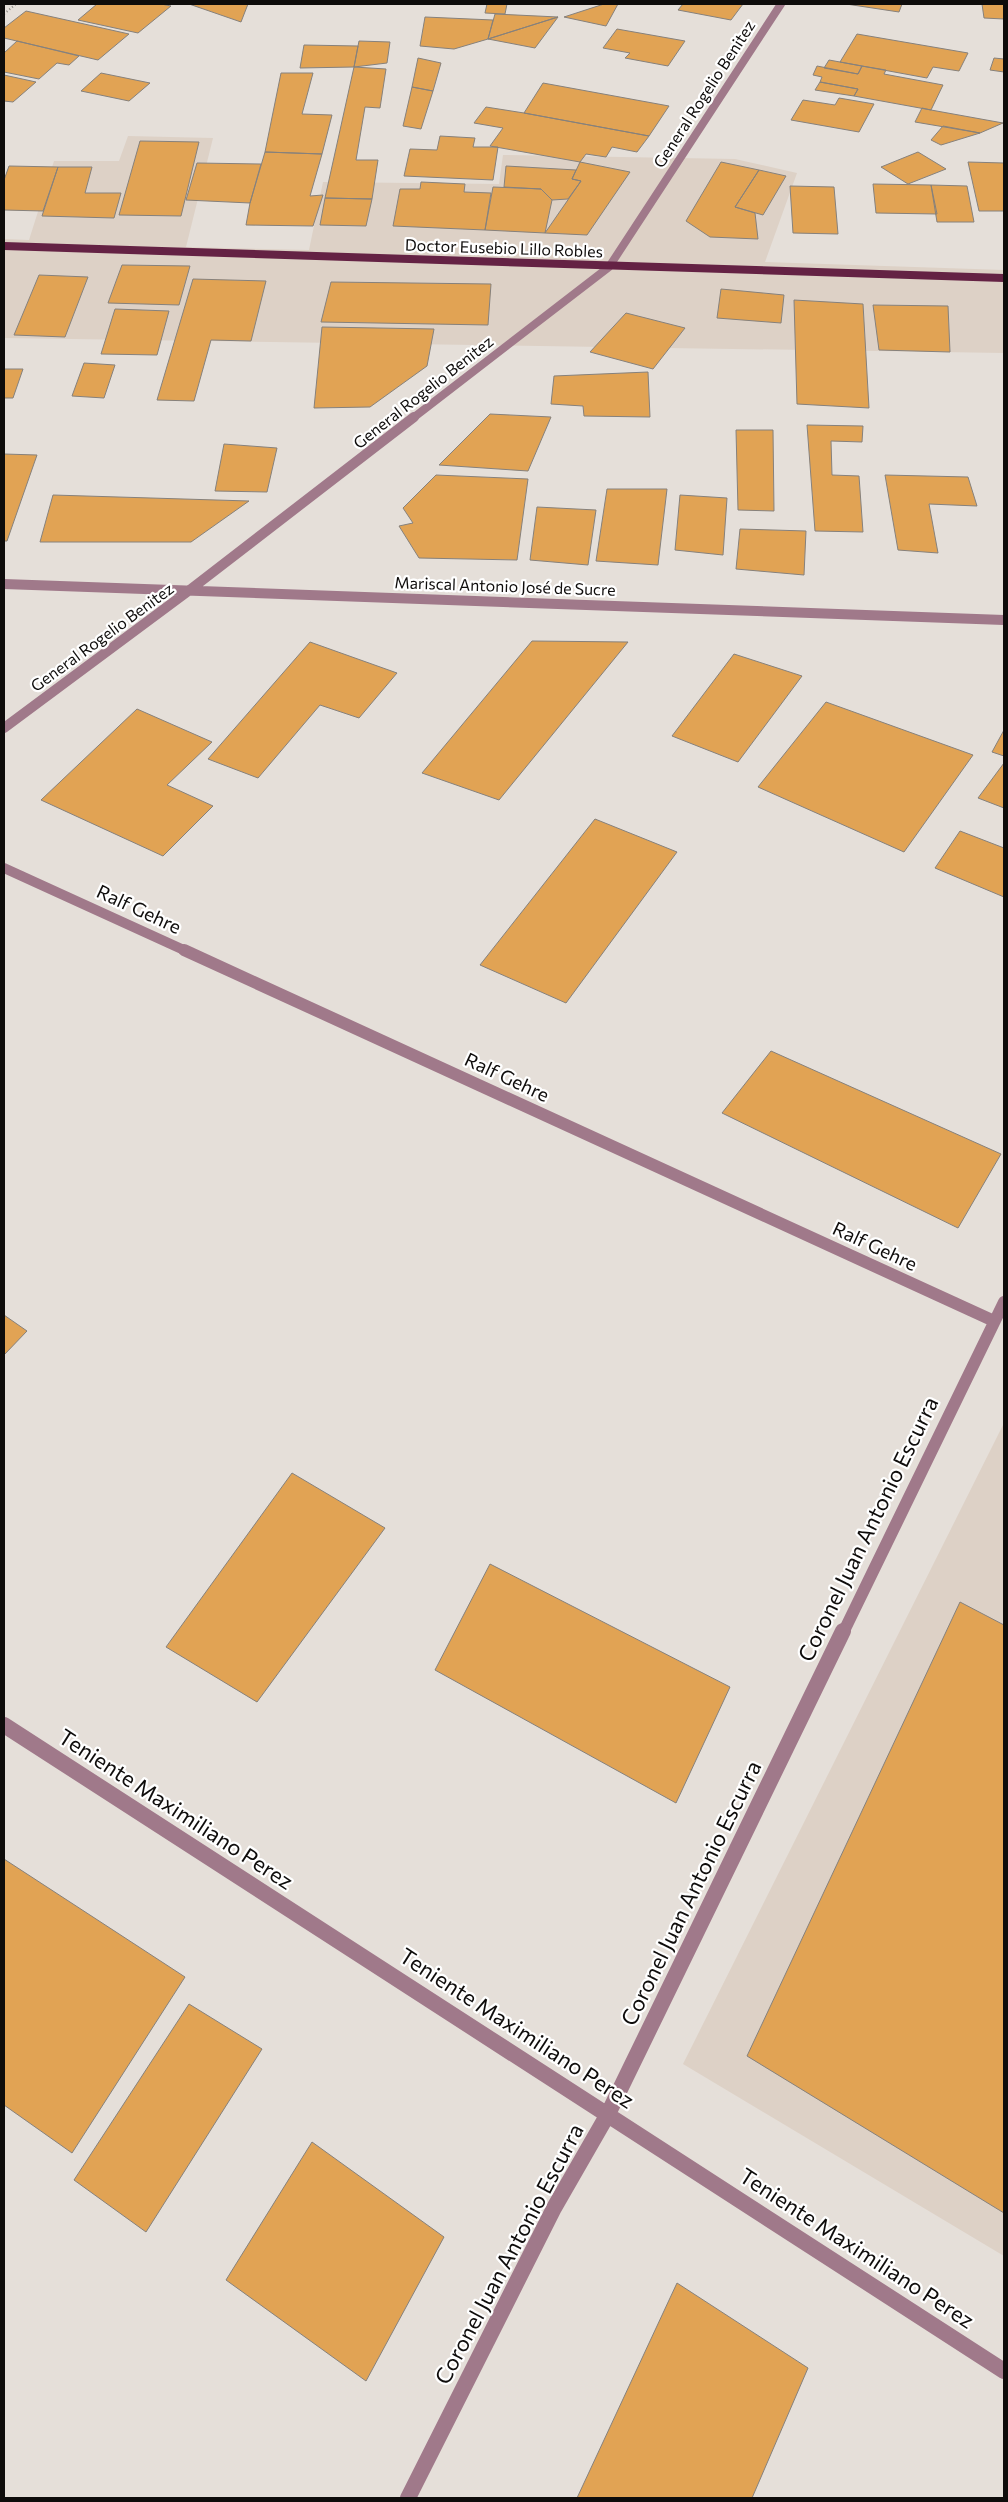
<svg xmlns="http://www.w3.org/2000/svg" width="1008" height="2502" font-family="Commissioner,sans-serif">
  <rect width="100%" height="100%" fill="#e5dfd9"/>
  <!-- built -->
  <path fill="#ddd1c6" d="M128 136 213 138 186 247 309 250 323 182 499 184 503 155 735 159 797 173 765 262 1004 270V353L4 338V239L29 240 54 161H119Z
    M1004 1423V2256L683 2064Z"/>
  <!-- building -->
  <path fill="#e1a354" stroke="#86817c" d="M97 4H161L171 6 138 33 78 20Z
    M189 4H248L241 22Z
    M487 4H507L505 14 485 13Z
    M604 4H618L606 26 564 17Z
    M683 4H743L731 20 678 10Z
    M846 4H902L899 12Z
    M982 4H1004V19L984 18Z
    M26 11 129 34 98 60 4 38V28Z
    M495 14 558 17 488 39Z
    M425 17 493 20 488 39 454 49 420 46Z
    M558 17 535 48 488 39Z
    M617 29 685 41 668 66 625 58 630 53 603 48Z
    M857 34 968 53 959 71 933 67 927 78 840 62Z
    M17 41 79 56 69 65 57 63 39 79 4 72V53Z
    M359 41 390 42 387 63 354 67Z
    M304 45 358 46 354 67 300 68Z
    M418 58 441 63 433 91 412 87Z
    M994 58 1004 59V72L990 70Z
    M829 60 862 66 858 74 824 68Z
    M817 66 858 74 862 66 886 70 884 74 943 85 931 110 854 96 858 89 820 82 822 77 813 75Z
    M354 67 386 69 380 108 365 107 356 160H378L372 199 325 198Z
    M101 73 150 83 129 101 81 91Z
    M281 73H313L302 114 332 115 322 154 265 152Z
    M4 75 36 82 13 102 4 101Z
    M820 82 858 89 854 96 815 90Z
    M543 83 669 106 649 136 524 113Z
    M412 87 433 91 421 129 403 126Z
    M839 98 874 104 859 132 791 120 803 100 835 105Z
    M486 107 524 113 649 136 637 152 612 147 606 157 586 154 580 162 490 146 503 128 474 123Z
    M922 108 931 110 1003 123 980 133 915 122Z
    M943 126 980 133 941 145 931 140Z
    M440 136 475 138 473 147H498L493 180 404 176 410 149 437 150Z
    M140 141 199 142 181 216 119 215Z
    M265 152 322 154 310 196 323 195 313 226 246 225 250 203Z
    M918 152 946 169 908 184 881 167Z
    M580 162 630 172 587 235 545 233 581 181 572 179Z
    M721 162 759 170 735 207 755 213 758 239 710 237 686 221Z
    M968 162 1004 163V211H979Z
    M197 163 261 164 250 203 186 200Z
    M9 166 58 167 43 211 4 210V180Z
    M506 166 576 170 572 179 581 181 568 199 552 200 541 189 504 187Z
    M58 167H92L85 193H121L114 218 42 216Z
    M759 170 786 176 763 215 735 207Z
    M421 182 465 184 464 192 491 193 485 230 393 226 400 189H420Z
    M873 184 931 185 937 214 876 213Z
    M931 185 967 186 974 222H937Z
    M790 186 834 187 838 234 793 233Z
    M493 187 541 189 552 200 545 233 485 230Z
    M325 198 372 199 366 226 320 225Z
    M122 265 190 266 179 305 108 303Z
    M39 275 88 277 65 337 14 335Z
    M193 279 266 281 251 341 211 340 194 401 157 400Z
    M331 282 491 284 488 325 321 322Z
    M721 289 784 295 781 323 717 318Z
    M794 300 863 304 869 408 797 404Z
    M873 305 948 306 950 352 879 350Z
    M115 309 169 311 157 355 101 354Z
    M626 313 685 328 653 369 590 352Z
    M322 327 434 329 427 366 370 407 314 408Z
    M84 363 115 365 104 398 72 396Z
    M4 369H23L13 398H4Z
    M648 372 650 417 584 416 583 406 551 404 554 376Z
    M490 414 551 417 528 471 439 465Z
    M807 425 863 426 862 442 831 441 832 475 859 476 863 532 815 531Z
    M736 430H773L774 511 738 510Z
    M224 444 277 448 267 492 215 491Z
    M4 454 37 455 7 541H4Z
    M436 475 528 479 517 560 419 558 399 526 413 523 403 508Z
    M885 475 968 477 977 506 929 504 938 553 898 550Z
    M607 489H667L658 565 596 561Z
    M53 495 249 501 191 542H40Z
    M680 495 727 498 723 555 675 550Z
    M537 507 596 510 588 565 530 560Z
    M740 529 806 531 804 575 736 569Z
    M532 641 628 642 499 800 422 773Z
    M310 642 397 673 359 718 320 705 258 778 208 759Z
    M734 654 802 676 738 762 672 736Z
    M826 702 973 755 904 852 758 787Z
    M137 709 212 742 167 785 213 806 163 856 41 800Z
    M1004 730V756L992 752Z
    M1004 763V808L978 798Z
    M595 819 677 852 566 1003 480 965Z
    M960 831 1004 848V897L935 868Z
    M771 1051 1001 1154 958 1228 722 1113Z
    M4 1315 27 1331 4 1355Z
    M292 1473 385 1528 257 1702 166 1647Z
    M490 1564 730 1687 676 1803 435 1670Z
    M960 1602 1004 1625V2213L747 2056Z
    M4 1859 185 1977 72 2153 4 2105Z
    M189 2004 262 2049 146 2232 74 2180Z
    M312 2142 444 2237 366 2381 226 2280Z
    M677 2283 808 2368 752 2498H577Z"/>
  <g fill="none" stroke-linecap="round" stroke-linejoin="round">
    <!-- path -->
    <path stroke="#898581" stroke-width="2" stroke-dasharray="1 2.5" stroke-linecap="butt" d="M4 14 16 4"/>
    <!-- minor-far3 -->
    <path stroke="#a0798a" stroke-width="8" d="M413 418 609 267 781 4"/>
    <!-- minor-far2 -->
    <path stroke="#a0798a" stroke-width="10" d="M4 584 1004 620
      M4 728 191 589 414 417
      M4 868 186 951"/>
    <!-- minor-far1 -->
    <path stroke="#a0798a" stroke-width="12" d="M184 950 994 1321
      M843 1633 1004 1302"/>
    <!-- minor -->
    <path stroke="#a0798a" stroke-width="16" d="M4 1725 1004 2371
      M408 2498 554 2208 608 2114 843 1631"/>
    <!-- major -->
    <path stroke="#642244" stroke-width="8" d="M4 246 1004 278"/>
  </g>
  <g text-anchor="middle" stroke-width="4.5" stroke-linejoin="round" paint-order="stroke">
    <!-- far-street labels -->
    <g font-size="16" fill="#0e0c0b" stroke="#fff">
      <text transform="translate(704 94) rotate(-57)" y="6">General Rogelio Benitez</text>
      <text transform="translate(504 248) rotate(2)" y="6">Doctor Eusebio Lillo Robles</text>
      <text transform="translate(423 392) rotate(-38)" y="6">General Rogelio Benitez</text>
      <text transform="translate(505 586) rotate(2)" y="6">Mariscal Antonio José de Sucre</text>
      <text transform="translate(102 637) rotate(-36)" y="6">General Rogelio Benitez</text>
    </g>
    <!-- street labels -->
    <g font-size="19" fill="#0e0c0b" stroke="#fff">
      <text transform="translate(139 909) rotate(25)" y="7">Ralf Gehre</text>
      <text transform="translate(507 1077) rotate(25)" y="7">Ralf Gehre</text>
      <text transform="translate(875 1246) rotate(25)" y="7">Ralf Gehre</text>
    </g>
    <!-- near-street labels -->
    <g font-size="22" fill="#0e0c0b" stroke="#fff">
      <text transform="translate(868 1529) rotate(-64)" y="8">Coronel Juan Antonio Escurra</text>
      <text transform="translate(176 1809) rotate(33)" y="8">Teniente Maximiliano Perez</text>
      <text transform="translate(691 1893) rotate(-64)" y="8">Coronel Juan Antonio Escurra</text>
      <text transform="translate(517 2028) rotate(33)" y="8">Teniente Maximiliano Perez</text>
      <text transform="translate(857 2248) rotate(33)" y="8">Teniente Maximiliano Perez</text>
      <text transform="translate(509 2254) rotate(-62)" y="8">Coronel Juan Antonio Escurra</text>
    </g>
  </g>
  <!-- border -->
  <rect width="1008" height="2502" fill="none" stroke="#0e0c0b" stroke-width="10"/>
</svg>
